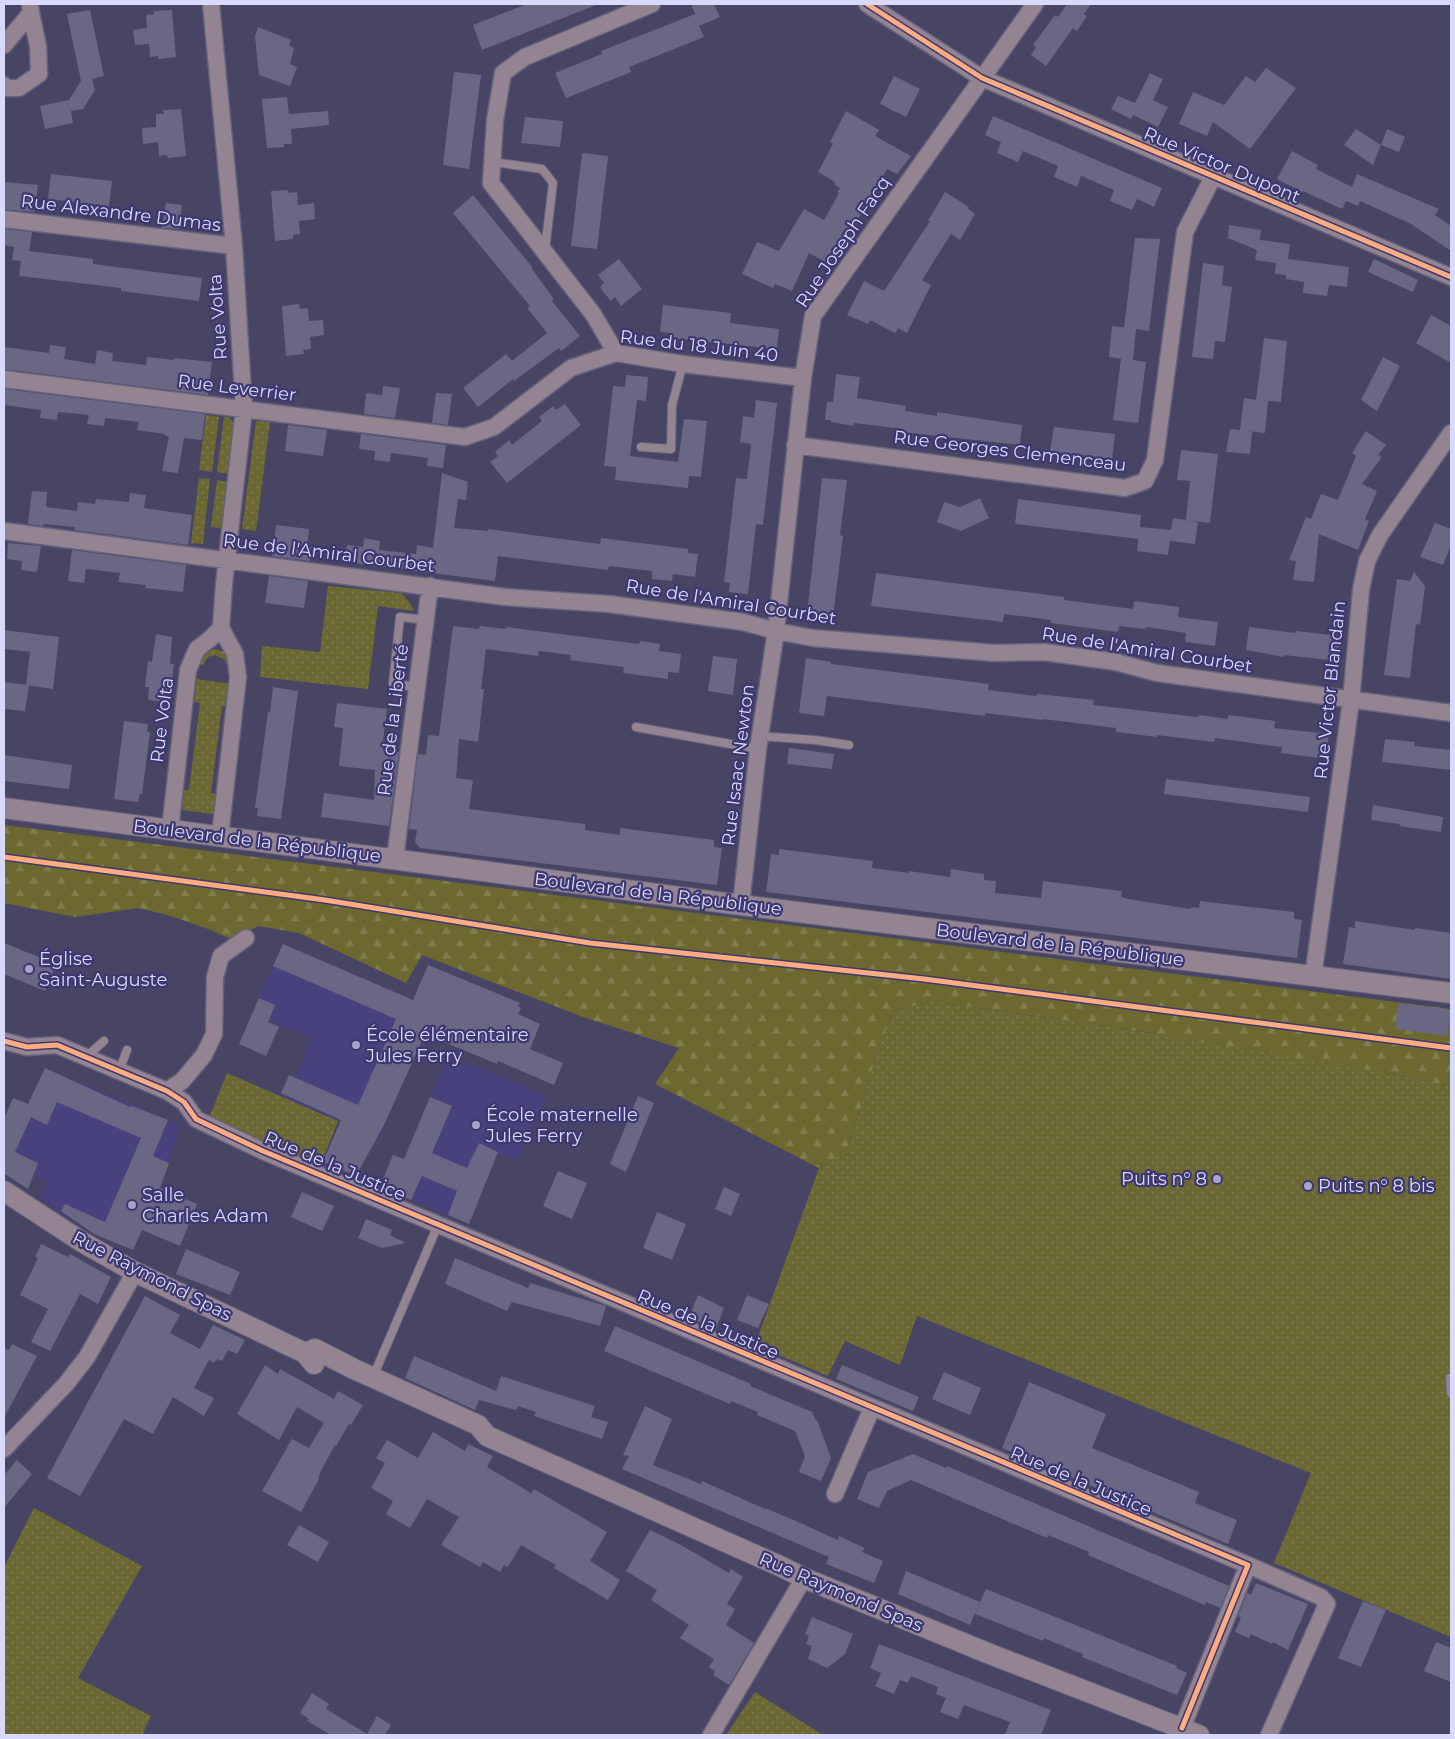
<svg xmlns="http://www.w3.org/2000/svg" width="1455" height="1739" font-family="Montserrat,sans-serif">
  <defs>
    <pattern id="green-dots" width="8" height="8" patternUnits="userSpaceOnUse" patternTransform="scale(1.25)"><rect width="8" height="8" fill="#6c6834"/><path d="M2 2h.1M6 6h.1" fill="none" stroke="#807d52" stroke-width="1.8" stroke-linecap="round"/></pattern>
    <pattern id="forest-firs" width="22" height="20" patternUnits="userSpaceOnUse" patternTransform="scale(1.25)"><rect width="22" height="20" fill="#6c682f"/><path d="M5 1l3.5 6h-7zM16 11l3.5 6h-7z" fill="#807d4e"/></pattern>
  </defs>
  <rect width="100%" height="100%" fill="#484564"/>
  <!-- built -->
  <path fill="#47417d" d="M283 944 406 997 387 1039 417 1051 379 1137 286 1100 312 1038 252 1013Z
    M446 1060 456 1065 469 1063 546 1096 518 1161 498 1153 469 1224 390 1191Z
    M45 1068 180 1125 169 1163 136 1149 99 1237 40 1198 48 1183 33 1175 38 1163 15 1152 39 1095Z"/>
  <!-- green -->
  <path fill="url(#green-dots)" d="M206 415 219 417 212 472 199 470Z
    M224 417 230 418C241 433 234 456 231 474L217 472Z
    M256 421 270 422 256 531 242 529Z
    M199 478 210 479 203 544 191 543Z
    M217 480 230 482 225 528 211 527Z
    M328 586 401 593 411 604 414 611 378 606 368 689 260 677 262 646 320 652Z
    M214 649 222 651 228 654 233 669 228 668 225 660 215 655 208 657 203 665 199 664 204 654Z
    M197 679 230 684 227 706H222L211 793 217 794 214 812 212 814 183 810 182 807 184 790H189L200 703 194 702Z
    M931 1001C1105 1026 1280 1050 1451 1086V1637L1274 1563 1311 1473 917 1316 900 1365 845 1341 828 1376 755 1345 819 1168 847 1150 880 1044 894 1011Z
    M227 1073 338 1121 320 1166 209 1118Z
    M34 1508 142 1566 78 1678 151 1716 142 1735H4V1567Z
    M755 1692 823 1735H726Z"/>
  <!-- forest -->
  <path fill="url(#forest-firs)" d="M4 825 1451 1009V1086L1393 1074 1139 1031 931 1001 894 1011 880 1044 847 1150 819 1168 655 1084 679 1048 583 1017 422 955 406 983 299 933 258 926 231 939 208 929 171 916 139 908 75 917 4 903Z"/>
  <!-- building -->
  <path fill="#696783" d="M527 4H596V5L482 50 473 25Z
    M691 4H714L720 17 699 26 704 37 629 67 631 72 566 98 555 73 602 54 601 51 695 14Z
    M1067 4H1091L1084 14 1087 16 1077 31 1073 28 1046 66 1031 55 1036 47 1033 45 1055 15 1058 17Z
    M90 10 104 76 92 79 95 90 83 109 71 111 73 123 45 129 40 106 69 100 81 81 67 14Z
    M172 10 176 57 158 59V56L150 57 149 44 135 45 133 30 147 28 146 15 154 14V11Z
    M258 27 291 40 289 45 294 48 290 64 297 67 290 86 259 75 255 36Z
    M1266 68 1296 88 1250 149 1213 122 1207 136 1179 124 1193 92 1224 105 1246 76 1255 82Z
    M454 72 481 75 469 169 443 165Z
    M1150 73 1163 79 1153 100 1168 107 1158 127 1133 115 1131 119 1111 109 1118 96 1135 103Z
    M894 76 920 89 906 117 880 104Z
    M287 97 289 114 328 111 329 125 291 129 292 144H284V147L267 148 262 99Z
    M181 109 186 156 168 158 167 155 159 156 158 142 143 144 142 128 156 127V114H164L163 110Z
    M846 111 879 130 875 136 911 156 897 174 887 169 847 238 845 237 829 264 809 253 792 291 775 284 773 288 742 274 757 242 779 251 804 209 824 220 839 193 837 192 840 188 834 184 835 182 818 172 833 144 830 142Z
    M993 116 1162 188 1154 207 1137 199 1132 210 1110 201 1114 190 1081 176 1077 187 1054 177 1058 166 1023 151 1018 162 997 153 1001 142 985 135Z
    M525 117 563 121 560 147 521 143Z
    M1356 129 1381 145 1373 165 1344 145Z
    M1387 129 1405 137 1399 152 1381 145Z
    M1292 151 1318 165 1316 169 1352 187 1357 174 1439 209 1435 215 1451 226V251L1411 224 1360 201 1358 206 1346 201 1342 209 1303 191 1302 192 1277 179Z
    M582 153 608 156 597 249 571 246Z
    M51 174 112 181 109 206 48 199Z
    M4 182 38 185 34 212 4 209Z
    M288 190 289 193 297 192 298 205 314 203 315 219 299 221 300 234 293 235V239L275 241 271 191Z
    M945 192 969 207 968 209 975 214 960 240 951 234 922 280 931 285 907 333 898 328 895 333 870 320 868 324 847 315 864 281 884 291 930 221H928Z
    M473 195 533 268 532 269 554 299 552 301 580 336 561 351 559 348 514 381 513 379 478 407 463 388 506 354 512 361 547 333 527 308 530 306 453 213Z
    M166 203 182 205 179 229 162 228Z
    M1229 225 1261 230 1260 240 1290 244 1288 259 1349 267 1347 287 1329 285 1327 296 1303 293 1304 282 1286 279V275L1275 274 1276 263 1255 260 1257 250 1228 238Z
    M4 229 32 232 29 251 93 259V264L202 278 199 301 121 291V288L19 276 21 261 12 260 14 247 4 245Z
    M1135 238 1160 239 1149 331 1136 329 1133 360 1146 362 1138 423 1113 420 1121 359H1123L1109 357 1112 326 1129 328H1124Z
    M619 259 642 289 621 306 615 297 611 301 605 294 600 287 604 283 598 275Z
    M1374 259 1418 280 1413 292 1368 272Z
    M1203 263 1224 266 1222 285 1232 287 1225 342 1215 341 1213 359 1192 357Z
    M299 304 300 309 308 308 309 321 323 320 324 335 310 337 311 349 303 350 304 354 286 356 282 306Z
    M663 305 731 313 730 323 779 329 777 349 670 338V333L660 332Z
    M1431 315 1451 326V363L1416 343Z
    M1264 338 1287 341 1281 402 1260 400 1268 401 1265 433 1245 431 1252 432 1250 454 1226 452 1230 429 1240 430 1244 398 1256 400Z
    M50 345 66 347 64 359 95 364 97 350 113 353 112 361 146 365 147 357 174 360V358L212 362 208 395 4 369V347L49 353Z
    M1383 357 1400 366 1377 411 1361 400Z
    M836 374 860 377 857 398 906 406 905 411 937 416V412L1022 425 1020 445 902 432 903 429 854 423V426L831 422V420H825L827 402H833Z
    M626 375 648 377 646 401 637 400 630 456 678 462 684 419 707 421 701 477 689 476 688 488 615 480 616 467 604 466 613 386 625 387Z
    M383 386 400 388 395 418 364 414 366 393 382 395Z
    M4 389 205 414 202 440 184 438 178 473 162 471 169 436H165V434L137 430 139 422 105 418 104 426 87 424 89 415 58 412 57 420 40 418 41 410 4 405Z
    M436 393 452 394 448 425 432 423Z
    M756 400 777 403 763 525 756 524 748 594 729 592 730 583 724 582 736 478 747 479 749 461 751 444 740 442 743 416 754 418Z
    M565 404 581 425 507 483 490 462 498 456 495 452 509 440 512 445 528 432 542 421 539 417 553 406 556 410Z
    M288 425 327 430 323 456 285 451Z
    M1054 427 1115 434 1112 459 1050 451Z
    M1366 431 1386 445 1378 455 1382 457 1362 484 1377 491 1365 519 1369 521 1358 550 1319 534 1314 582 1293 580 1296 561 1289 560 1306 517 1311 519 1321 494 1338 500 1356 456 1352 453Z
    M361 434 446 445 443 468 427 466 428 458 391 453 390 462 374 460 375 451 359 449Z
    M1181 450 1218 454 1210 523 1186 520 1190 481 1177 480Z
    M442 473 468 482 466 500 458 499 454 528 488 531V529L600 544 601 538 688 549V553L698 554 695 577 673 574 672 581 652 579V571L609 566 608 570 498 556 495 581 345 562 347 545 363 547 364 538 380 541 379 550 416 554 417 545 433 548Z
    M822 478 847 480 840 535 843 536 833 617 807 614Z
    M32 491 47 492 46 507 77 511 78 502 95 504 96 499 129 502 130 493 146 495 144 508 192 515 188 545 75 530V527L44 524 43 526 28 524Z
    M980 498 989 518 961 531 937 522 944 502 960 507Z
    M1018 499 1141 515 1139 539 1015 524Z
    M1173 518 1198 522 1195 544 1170 541 1168 555 1137 551 1140 527 1171 530Z
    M1435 523 1451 529V545L1443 565 1420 557Z
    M276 525 309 529 307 546 312 547 310 561 272 556Z
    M8 543 41 546 37 572 21 570 22 561 7 559Z
    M72 550 186 565 183 592 145 588 146 585 118 582 120 573 86 569 84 583 68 581Z
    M1414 572 1425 586 1420 625 1416 624 1410 678 1384 675 1397 579 1410 581Z
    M876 573 1064 597V600L1133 609 1134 601 1179 607 1178 617 1218 622 1215 646 1185 642 1186 633 1146 627 1145 629 1119 626 1118 632 1051 623V620L1004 614 1003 622 871 606Z
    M269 576 308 581 304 608 265 603Z
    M453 626 479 629 480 626 506 629V627L639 644 640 641 660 644 659 651 681 654 679 673 668 672V679L623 673 624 667 570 660 571 655 539 651 538 656 486 649 481 689H484L478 742 459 739 456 778 473 780 469 809 585 824V830L620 835V828L714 840V847L722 848 717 885 420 848 415 842 417 830 409 829 418 754 426 755 428 735 439 736Z
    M1249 627 1295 633 1296 631 1340 636 1337 661 1284 655V657L1246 650Z
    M4 630 59 637 53 689 26 685 30 652 4 649Z
    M156 634 172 637 170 664H174L171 690 167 689 165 702 148 700 149 687H145L148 661 152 662Z
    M713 656 737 659 733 695 708 691Z
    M806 658 831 662V664L989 684 988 690 1036 696 1037 694 1057 696 1094 700 1093 705 1198 717 1199 715 1228 719V715L1275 721 1274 728 1329 734 1326 759 1281 753 1282 747 1215 738 1214 742 1157 735V737L1116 732V728L1043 719V720L985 713V716L827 696 824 716 799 713Z
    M4 682 29 685 25 711 4 709Z
    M273 687 298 691 281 819 257 816 258 808H255L268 712H270Z
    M337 703 387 709 382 749 399 752 389 826 321 817 324 793 374 800 375 770 339 766 343 728 334 727Z
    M124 721 148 724 147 732H150L142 794H140L138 802 114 799Z
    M1385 739 1415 742 1414 746 1451 750V770L1382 762Z
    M789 748 834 754 832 769 787 764Z
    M4 755 72 765 69 789 4 781Z
    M1166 779 1310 797 1308 812 1164 794Z
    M1373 805 1443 817 1441 832 1399 826 1400 824 1371 820Z
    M779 849 873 861 872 868 909 873V871L950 877 951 869 984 874V880L996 881 995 893 1041 898 1043 881 1122 891 1121 897 1128 899 1190 909 1191 907 1199 908 1200 901 1294 912V919L1302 920 1297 958 766 892 771 854 779 855Z
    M1355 921 1415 930V928L1451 933V979L1343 964 1349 927 1355 928Z
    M4 943 56 964 45 991 4 974Z
    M283 944 413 1000 428 965 520 1003 518 1006 521 1008 518 1014 540 1024 530 1049 563 1063 554 1085 498 1061 497 1064 425 1034 385 1123 356 1176 323 1162 341 1120 281 1093 289 1075 358 1105 396 1019 273 966Z
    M259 998 275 1005 268 1022 279 1027 266 1056 239 1044Z
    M1398 1003 1451 1010 1447 1036 1395 1029Z
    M45 1068 130 1107 132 1106 168 1120 153 1156 169 1163 160 1188 197 1204 180 1246 142 1230 133 1250 94 1234 61 1211 65 1204 105 1222 141 1138 57 1102 47 1125 31 1117 15 1152 38 1163 28 1189 5 1174 4 1177V1119L13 1098 28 1104Z
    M638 1096 654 1103 626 1172 610 1164Z
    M430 1097 452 1106 432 1153 467 1168 479 1143 498 1152 469 1224 448 1215 457 1191 422 1176 411 1200 380 1186 393 1155 404 1159Z
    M558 1171 587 1183 572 1219 543 1206Z
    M724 1187 740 1194 731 1216 715 1209Z
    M302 1192 334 1206 322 1231 291 1217Z
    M657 1212 686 1224 672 1260 643 1248Z
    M366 1219 392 1230 390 1235 406 1243 382 1248 358 1238Z
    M41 1244 68 1257 70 1254 111 1277 98 1304 80 1294 50 1351 31 1342 48 1309 20 1295 38 1258 35 1257Z
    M186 1249 240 1272 230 1295 176 1274Z
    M455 1258 528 1288 530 1283 606 1306 600 1326 512 1302 507 1311 445 1284Z
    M698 1295 724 1308 716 1329 689 1317Z
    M747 1295 769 1304 758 1328 737 1320Z
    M145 1296 180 1315 170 1333 200 1349 213 1325 245 1340 237 1354 228 1350 222 1361 217 1359 214 1363 209 1360 194 1388 214 1398 204 1416 173 1397 153 1434 124 1419 80 1496 47 1478Z
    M615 1326 751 1384 750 1386 812 1412 816 1421 817 1420 831 1458 821 1481 799 1472 805 1456 795 1431 757 1415 758 1412 731 1401 730 1404 604 1351Z
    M12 1344 37 1356 4 1418V1348L9 1350Z
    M414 1356 496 1391 501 1376 595 1406 591 1417 608 1422 602 1439 534 1416 536 1412 518 1406 516 1410 508 1408 479 1400 475 1410 405 1378Z
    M265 1365 278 1374 280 1369 334 1399 338 1391 363 1405 351 1425 349 1424 336 1446 335 1445 322 1469 318 1478 319 1479 301 1512 262 1491 292 1439 309 1448 324 1423 297 1407 279 1440 237 1414Z
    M842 1365 919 1397 913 1411 836 1379Z
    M944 1372 981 1388 970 1415 932 1399Z
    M1029 1382 1106 1414 1092 1448 1199 1492 1195 1503 1237 1520 1228 1544 1002 1448Z
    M645 1406 672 1419 653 1465 701 1484 702 1481 765 1509V1508L796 1521 838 1540 839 1536 865 1548 862 1552 883 1561 874 1583 826 1564 829 1557 622 1469 629 1456 623 1455Z
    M433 1432 465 1451 468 1444 493 1456 487 1467 531 1493 534 1489 607 1532 590 1561 620 1580 608 1600 554 1568 556 1565 521 1545 508 1567 504 1565 500 1572 483 1562 480 1567 441 1545 459 1517 427 1499 410 1528 386 1514 393 1501 371 1488 385 1463 376 1458 387 1440 418 1458Z
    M913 1454 946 1468 947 1466 1229 1586 1220 1608 1206 1602 1205 1605 1088 1555 1089 1552 1048 1535 1047 1538 911 1480 887 1491 879 1508 857 1499 868 1472Z
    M17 1460 32 1474 4 1508V1475Z
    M299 1525 329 1542 318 1562 287 1545Z
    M650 1530 679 1544 729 1573 731 1569 743 1577 727 1604 735 1609 726 1625 754 1643 729 1685 713 1675 715 1671 709 1667 714 1659 680 1638 689 1625 651 1600 657 1590 626 1571Z
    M906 1571 980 1602 970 1625 898 1594Z
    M1256 1583 1308 1604 1288 1650 1273 1642 1272 1644 1251 1634 1249 1638 1235 1632 1241 1618 1238 1616 1247 1593 1251 1595Z
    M986 1589 1177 1666 1176 1668 1187 1673 1177 1695 1082 1657 1083 1654 1053 1642 1044 1638 1043 1641 975 1614Z
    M1363 1601 1386 1610 1361 1667 1338 1658Z
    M812 1617 853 1634 845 1654 827 1668 808 1659 812 1646 806 1644 809 1636 805 1634Z
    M1436 1642 1451 1648V1682L1424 1671Z
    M879 1644 1051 1710 1041 1735H1005L1010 1722 964 1705 958 1719 940 1712 946 1698 936 1694 938 1687 911 1676 908 1683 900 1680 894 1694 875 1686 881 1673 870 1668Z
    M312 1693 329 1704 326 1709 367 1734 377 1716 391 1725 385 1735H331L307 1721 309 1719 300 1713Z"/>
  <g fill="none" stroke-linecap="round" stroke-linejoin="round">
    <!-- service casing -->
    <g stroke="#65627d" stroke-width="10">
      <path id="service" d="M493 162 542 169 553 183 545 250
        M641 447 671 449 672 405 683 364
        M417 687 393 684 400 617 426 620
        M636 727 758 749
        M760 736 815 740 849 745
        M86 1057 104 1041
        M119 1071 127 1050
        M373 1377 438 1225
        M1450 1378 1451 1393"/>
    </g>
    <!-- minor casing -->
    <g stroke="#65627d" stroke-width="19">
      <path id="minor" d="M211 4 234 246 244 409 224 584 221 628
        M867 4 982 78 1451 277
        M4 45 31 13 30 5
        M4 85 6 88H19L39 74 38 46 31 13
        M4 219 234 246
        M616 353 593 314 491 183 495 120 503 73 525 57 652 4
        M4 379 465 437 494 427 571 368 616 353 683 364 803 378
        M795 445 1125 488 1145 481 1155 460 1185 232 1213 177
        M4 531 505 597 609 604 743 622 776 631 813 638 994 653 1044 652 1116 662 1157 673 1451 713
        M170 830 188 670 197 649 210 639 221 628 235 654 238 677 220 836
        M395 859 430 586
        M741 905 758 749 776 631 803 378 813 316 1035 4
        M1313 977 1351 701 1361 590 1367 561 1380 535 1451 433
        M4 1041 27 1047 57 1045 167 1091 184 1102 196 1119 263 1151 1248 1565 1182 1728
        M167 1091 182 1081 204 1055 214 1034 215 977 221 956 246 938
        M4 1449 66 1384 87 1357 135 1272
        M835 1494 872 1408
        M1248 1565 1321 1597 1327 1604 1269 1735
        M711 1735 804 1578"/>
    </g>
    <!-- tertiary casing -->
    <g stroke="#65627d" stroke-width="22">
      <path id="tertiary" d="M4 808 741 905 1451 993
        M4 1191 82 1242 135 1272 305 1353 314 1364
        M305 1353 315 1349 354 1369 478 1425 487 1436 782 1567 804 1578 990 1654 1199 1735"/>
    </g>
    <!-- service -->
    <use href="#service" stroke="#948491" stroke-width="8"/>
    <!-- minor -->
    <use href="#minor" stroke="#948491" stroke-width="16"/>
    <!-- tertiary -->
    <use href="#tertiary" stroke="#948491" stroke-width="20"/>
    <!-- cycleway casing -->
    <g stroke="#3e3871" stroke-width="8">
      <path id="cycleway" d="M867 4 982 78 1451 277
        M4 857 325 900 590 943 924 979 1451 1048
        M4 1041 27 1047 57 1045 167 1091 184 1102 196 1119 263 1151 1248 1565 1182 1728"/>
    </g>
    <!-- cycleway -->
    <use href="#cycleway" stroke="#ffac80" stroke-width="5"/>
  </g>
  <!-- markers -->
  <g fill="#a6a5c7" stroke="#3e3871" stroke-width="2">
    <circle cx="29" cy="969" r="5"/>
    <circle cx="356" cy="1045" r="5"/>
    <circle cx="476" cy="1125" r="5"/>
    <circle cx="1217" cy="1179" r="5"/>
    <circle cx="1308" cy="1186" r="5"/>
    <circle cx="132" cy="1205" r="5"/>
  </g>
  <g text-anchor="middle" stroke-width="4.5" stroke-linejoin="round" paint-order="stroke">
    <!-- street labels -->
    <g font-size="18" fill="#d9d9fc" stroke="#3e3871">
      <text transform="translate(1222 165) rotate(23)" y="6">Rue Victor Dupont</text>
      <text transform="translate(121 213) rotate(7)" y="6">Rue Alexandre Dumas</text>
      <text transform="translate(843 242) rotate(-56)" y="6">Rue Joseph Facq</text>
      <text transform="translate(218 317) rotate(-94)" y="6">Rue Volta</text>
      <text transform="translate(699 346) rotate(7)" y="6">Rue du 18 Juin 40</text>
      <text transform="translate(237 388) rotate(7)" y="6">Rue Leverrier</text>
      <text transform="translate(1010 451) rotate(7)" y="6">Rue Georges Clemenceau</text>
      <text transform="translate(329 553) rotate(7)" y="6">Rue de l'Amiral Courbet</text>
      <text transform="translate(731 602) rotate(9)" y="6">Rue de l'Amiral Courbet</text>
      <text transform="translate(1147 650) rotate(9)" y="6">Rue de l'Amiral Courbet</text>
      <text transform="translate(1330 690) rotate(-84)" y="6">Rue Victor Blandain</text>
      <text transform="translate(162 720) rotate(-83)" y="6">Rue Volta</text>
      <text transform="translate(393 720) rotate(-83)" y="6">Rue de la Liberté</text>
      <text transform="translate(738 765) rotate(-83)" y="6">Rue Isaac Newton</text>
      <text transform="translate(257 841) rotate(7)" y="6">Boulevard de la République</text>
      <text transform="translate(658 894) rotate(7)" y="6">Boulevard de la République</text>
      <text transform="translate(1060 945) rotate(7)" y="6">Boulevard de la République</text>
      <text transform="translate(335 1166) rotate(23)" y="6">Rue de la Justice</text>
      <text transform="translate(152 1276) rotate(27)" y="6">Rue Raymond Spas</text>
      <text transform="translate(708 1324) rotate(23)" y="6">Rue de la Justice</text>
      <text transform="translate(1081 1481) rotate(23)" y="6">Rue de la Justice</text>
      <text transform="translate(841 1592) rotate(23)" y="6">Rue Raymond Spas</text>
    </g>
    <!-- poi labels -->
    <g font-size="18" fill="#d9d9fc" stroke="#3e3871" text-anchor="start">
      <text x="39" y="965">Église<tspan x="39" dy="21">Saint-Auguste</tspan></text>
      <text x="366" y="1041">École élémentaire<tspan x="366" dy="21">Jules Ferry</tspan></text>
      <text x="486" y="1121">École maternelle<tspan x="486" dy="21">Jules Ferry</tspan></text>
      <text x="1207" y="1185" text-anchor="end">Puits n° 8</text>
      <text x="1318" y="1192">Puits n° 8 bis</text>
      <text x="142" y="1201">Salle<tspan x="142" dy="21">Charles Adam</tspan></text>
    </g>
  </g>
  <!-- border -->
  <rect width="1455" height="1739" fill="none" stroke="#d9d9fc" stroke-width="10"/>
</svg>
